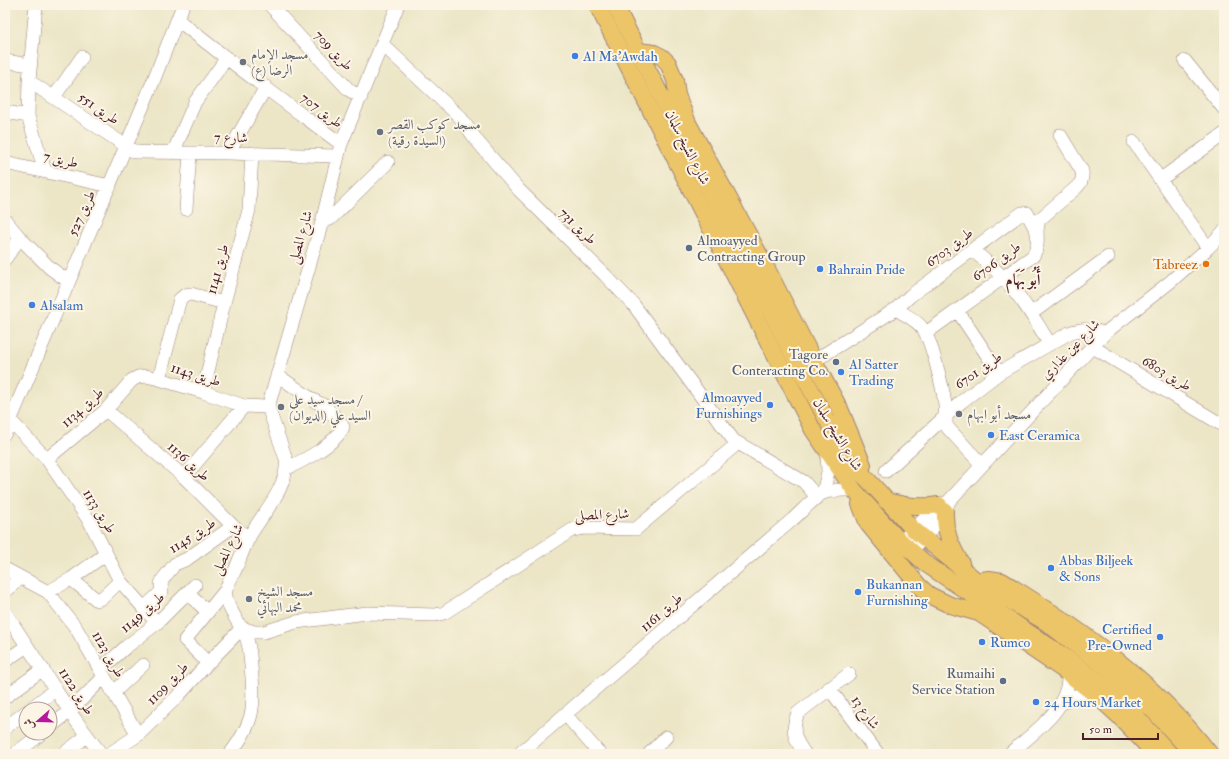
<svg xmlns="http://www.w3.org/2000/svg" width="1229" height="759" font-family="'IM FELL Double Pica',Amiri,serif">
  <rect width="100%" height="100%" fill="#fcf5e5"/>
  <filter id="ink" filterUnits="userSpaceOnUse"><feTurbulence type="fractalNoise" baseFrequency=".025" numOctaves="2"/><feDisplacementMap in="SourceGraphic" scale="8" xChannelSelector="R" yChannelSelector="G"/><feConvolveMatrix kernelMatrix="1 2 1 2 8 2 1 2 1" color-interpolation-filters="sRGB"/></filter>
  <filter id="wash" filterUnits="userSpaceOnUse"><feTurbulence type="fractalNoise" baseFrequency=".012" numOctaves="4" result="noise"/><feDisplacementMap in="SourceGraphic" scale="16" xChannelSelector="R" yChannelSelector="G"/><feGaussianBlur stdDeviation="0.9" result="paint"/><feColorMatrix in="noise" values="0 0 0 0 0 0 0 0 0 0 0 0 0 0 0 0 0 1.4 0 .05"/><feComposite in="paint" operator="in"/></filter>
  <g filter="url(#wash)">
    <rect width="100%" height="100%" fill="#ece6c7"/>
  </g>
  <g filter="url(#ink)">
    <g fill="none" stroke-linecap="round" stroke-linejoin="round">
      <!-- minor casing -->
      <g stroke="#9b8279" stroke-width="14">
        <path id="minor" d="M36 5 29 81 28 116 45 171
          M270 5 349 90 361 97
          M178 20C231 63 286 103 341 144
          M382 44 461 118 477 141 519 190 605 275 633 304 734 441 738 443
          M5 61 30 65
          M1185 61 1224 109
          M29 81 135 152 228 153 337 156
          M54 97 82 57
          M5 112 28 116
          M1134 142 1208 248
          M173 153 195 102 226 59
          M228 153 266 87
          M5 163 110 186
          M1161 179 1224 134
          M186 209 190 153
          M5 220 20 238 50 268 68 281
          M322 222 330 219 388 162
          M972 250C1009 278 1026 304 1049 343
          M5 259 20 238
          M896 309C905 315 917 320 923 329 931 339 944 391 945 406 946 413 945 420 947 427L982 465
          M957 310 999 373
          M1032 313 1108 257
          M926 333 1033 256C1042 241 1033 232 1040 219L1077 187C1082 182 1083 178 1082 171L1060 135
          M1093 347 1224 426
          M814 361 896 309 910 296 1022 213H1027L1036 230
          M277 375 313 400 325 406 340 422 343 427C336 444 303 461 287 468
          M159 379 180 299 185 295 191 294 224 303
          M203 392 224 303 249 210 252 153
          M106 410 184 477 233 526 249 538
          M10 420 47 459 90 522 120 581 157 623
          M5 433 153 82 183 5
          M47 459 106 410 132 380 138 377 146 376 159 379 203 392 244 406 268 407
          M886 471 961 402 999 373 1069 333C1084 328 1090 329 1105 333
          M184 477 244 406
          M823 493 828 472 827 452
          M906 537 928 515 941 503
          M911 551C925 536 943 520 949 501L1105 333 1170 282 1208 248 1224 231
          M5 569 48 592 76 628 138 735
          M71 579 97 600 102 598 120 581
          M5 592 20 578
          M48 592 71 579 106 554
          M187 593 208 612
          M144 608 162 591 161 584 163 579 175 564 187 559 233 526
          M5 612 74 718 101 754
          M242 628 254 632H264L296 622 367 613 435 615 444 613 572 530 584 528 636 529 738 443 804 482 817 497
          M5 661 27 646
          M208 663 185 640 225 591
          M100 670 126 647 157 623 195 585
          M829 688 878 754
          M113 693 143 665
          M5 697 43 669
          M1061 704C1077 693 1078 694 1097 696
          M30 709 56 689
          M565 714 600 754
          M50 727 70 711 104 677
          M5 728 26 712
          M15 754 42 733
          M63 754 87 736
          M109 754 138 735 179 695 208 663 242 628
          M230 754C255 721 255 707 251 666 250 656 250 646 246 637 241 625 223 603 226 590 228 583 233 575 236 568 240 558 244 547 249 537 262 514 289 487 286 459L268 407 322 222 341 144 398 5
          M519 754 792 520C799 514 816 496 823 493 832 489 844 490 854 490
          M649 754 666 737
          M805 754C794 739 791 730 798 713L849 674
          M1009 754C1032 734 1071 708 1068 674"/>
      </g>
      <!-- major casing -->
      <g stroke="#9b8279" stroke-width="18">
        <path id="major" d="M597 5 813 430 854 490 896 537 926 564 1068 659 1103 685 1129 708 1170 754
          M615 5 800 369 828 422 855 466 913 529 977 581 1047 623 1110 670 1153 710 1193 754
          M639 51 654 53 662 57 668 63 675 80 677 95 688 123 765 265 814 361 840 409 863 465
          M886 501C904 506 920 508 939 505
          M860 504 868 524 919 586 929 595 950 605 979 613 1062 669 1097 696 1119 716 1155 754
          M945 511C944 531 951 546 961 563
          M977 581 989 579 1002 581C1081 629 1153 680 1210 754"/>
      </g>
      <!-- minor -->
      <use href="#minor" stroke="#fff" stroke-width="13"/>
      <!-- major -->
      <use href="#major" stroke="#edc569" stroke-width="16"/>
    </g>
  </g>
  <!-- markers -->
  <g fill="#3f7fe0" stroke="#fcf5e5" stroke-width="1.5">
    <circle cx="575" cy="56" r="4"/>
    <circle cx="820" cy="269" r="4"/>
    <circle cx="32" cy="305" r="4"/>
    <circle cx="841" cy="372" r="4"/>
    <circle cx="770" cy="405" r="4"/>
    <circle cx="991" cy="435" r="4"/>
    <circle cx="1051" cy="568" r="4"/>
    <circle cx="858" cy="592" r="4"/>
    <circle cx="1160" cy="637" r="4"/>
    <circle cx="982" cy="642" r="4"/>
    <circle cx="1036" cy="702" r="4"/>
  </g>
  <g fill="#6b7280" stroke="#fcf5e5" stroke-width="1.5">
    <circle cx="243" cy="62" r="4"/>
    <circle cx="380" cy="132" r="4"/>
    <circle cx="281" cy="407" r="4"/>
    <circle cx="959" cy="414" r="4"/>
    <circle cx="249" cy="599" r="4"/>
  </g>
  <g fill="#5c6f8a" stroke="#fcf5e5" stroke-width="1.5">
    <circle cx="689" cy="248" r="4"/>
    <circle cx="836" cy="362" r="4"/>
    <circle cx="1003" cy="681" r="4"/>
  </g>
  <circle fill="#e8710a" stroke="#fcf5e5" stroke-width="1.5" cx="1206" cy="264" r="4"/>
  <g text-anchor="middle" stroke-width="4" stroke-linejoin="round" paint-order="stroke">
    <!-- street labels -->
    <g font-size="14" fill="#4a1f2b" stroke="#fcf5e5">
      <text transform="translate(334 50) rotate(47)" y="5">طريق 709</text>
      <text transform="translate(99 108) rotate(34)" y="5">طريق 551</text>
      <text transform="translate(322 110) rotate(37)" y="5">طريق 707</text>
      <text transform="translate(231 137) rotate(1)" y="5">شارع 7</text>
      <text transform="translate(688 147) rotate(63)" y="5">شارع الشيخ سلمان</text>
      <text transform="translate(61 159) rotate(13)" y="5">طريق 7</text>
      <text transform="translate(81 213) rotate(-66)" y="5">طريق 527</text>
      <text transform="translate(578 226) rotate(44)" y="5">طريق 731</text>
      <text transform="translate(300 237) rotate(-74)" y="5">شارع المصلى</text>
      <text transform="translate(949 247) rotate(-37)" y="5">طريق 6703</text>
      <text transform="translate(996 261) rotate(-36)" y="5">طريق 6706</text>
      <text transform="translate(217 269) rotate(-75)" y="5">طريق 1141</text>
      <text transform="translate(1070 349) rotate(-46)" y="5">شارع عين عذاري</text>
      <text transform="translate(978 370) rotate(-35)" y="5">طريق 6701</text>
      <text transform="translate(1167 373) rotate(31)" y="5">طريق 6803</text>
      <text transform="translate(196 374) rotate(17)" y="5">طريق 1143</text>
      <text transform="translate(82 407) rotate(-42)" y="5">طريق 1134</text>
      <text transform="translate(838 434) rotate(59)" y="5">شارع الشيخ سلمان</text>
      <text transform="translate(189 461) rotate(42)" y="5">طريق 1136</text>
      <text transform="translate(100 511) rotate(58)" y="5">طريق 1133</text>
      <text transform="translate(602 514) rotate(-2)" y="5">شارع المصلى</text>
      <text transform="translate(192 535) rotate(-33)" y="5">طريق 1145</text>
      <text transform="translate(227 549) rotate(-64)" y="5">شارع المصلى</text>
      <text transform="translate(142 612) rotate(-41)" y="5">طريق 1149</text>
      <text transform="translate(661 612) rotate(-41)" y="5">طريق 1161</text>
      <text transform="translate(109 654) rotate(60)" y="5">طريق 1123</text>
      <text transform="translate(167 683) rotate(-46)" y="5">طريق 1109</text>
      <text transform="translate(77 691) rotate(57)" y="5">طريق 1122</text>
      <text transform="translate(866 712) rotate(54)" y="5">شارع 13</text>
    </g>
    <!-- worship labels -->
    <g font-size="14" fill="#5b616d" stroke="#fcf5e5" text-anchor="start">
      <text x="251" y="59">مسجد الإمام<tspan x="251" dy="16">الرضا (ع)</tspan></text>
      <text x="388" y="129">مسجد كوكب القصر<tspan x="388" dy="16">(السيدة رقية)</tspan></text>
      <text x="289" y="404">مسجد سيد علي /<tspan x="289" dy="16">السيد علي (الديوان)</tspan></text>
      <text x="967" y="419">مسجد أبو ابهام</text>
      <text x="257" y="596">مسجد الشيخ<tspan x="257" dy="16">محمد البهائي</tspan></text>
    </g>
    <!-- shop labels -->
    <g font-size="14" fill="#366cbe" stroke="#fcf5e5" text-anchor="start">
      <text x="583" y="61">Al Ma'Awdah</text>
      <text x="828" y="274">Bahrain Pride</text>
      <text x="40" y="310">Alsalam</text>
      <text x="849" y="369">Al Satter<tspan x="849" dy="16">Trading</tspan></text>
      <text x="762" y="402" text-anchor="end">Almoayyed<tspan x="762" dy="16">Furnishings</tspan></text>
      <text x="999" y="440">East Ceramica</text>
      <text x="1059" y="565">Abbas Biljeek<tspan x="1059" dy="16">&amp; Sons</tspan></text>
      <text x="866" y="589">Bukannan<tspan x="866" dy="16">Furnishing</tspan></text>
      <text x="1152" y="634" text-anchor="end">Certified<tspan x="1152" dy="16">Pre-Owned</tspan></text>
      <text x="990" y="647">Rumco</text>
      <text x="1044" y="707">24 Hours Market</text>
    </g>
    <!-- service labels -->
    <g font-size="14" fill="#4e5e75" stroke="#fcf5e5" text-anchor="end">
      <text x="697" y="245" text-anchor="start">Almoayyed<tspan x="697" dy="16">Contracting Group</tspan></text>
      <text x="828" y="359">Tagore<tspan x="828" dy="16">Conteracting Co.</tspan></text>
      <text x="995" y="678">Rumaihi<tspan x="995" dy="16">Service Station</tspan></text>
    </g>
    <!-- food labels -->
    <g font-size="14" fill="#c56008" stroke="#fcf5e5" text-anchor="end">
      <text x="1198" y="269">Tabreez</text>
    </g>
    <!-- quarter labels -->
    <g font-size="16" font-weight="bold" fill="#4a1f2b" stroke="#fcf5e5">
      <text x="1023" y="285">أَبُو بَهَام</text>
    </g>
  </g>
  <!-- margin -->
  <rect width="1229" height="759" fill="none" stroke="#fcf5e5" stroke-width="20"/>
  <!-- north arrow -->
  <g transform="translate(38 721) rotate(250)"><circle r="19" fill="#fcf5e5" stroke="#b59f9b"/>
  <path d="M0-3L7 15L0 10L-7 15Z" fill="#b5179e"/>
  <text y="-6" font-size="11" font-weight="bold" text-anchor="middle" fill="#4a1f2b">ش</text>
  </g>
  <!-- scale -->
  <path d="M1083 733v6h75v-6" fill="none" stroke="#4a1f2b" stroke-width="2"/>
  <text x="1089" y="733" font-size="12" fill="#4a1f2b" stroke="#fcf5e5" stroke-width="3" paint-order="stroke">50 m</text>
</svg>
